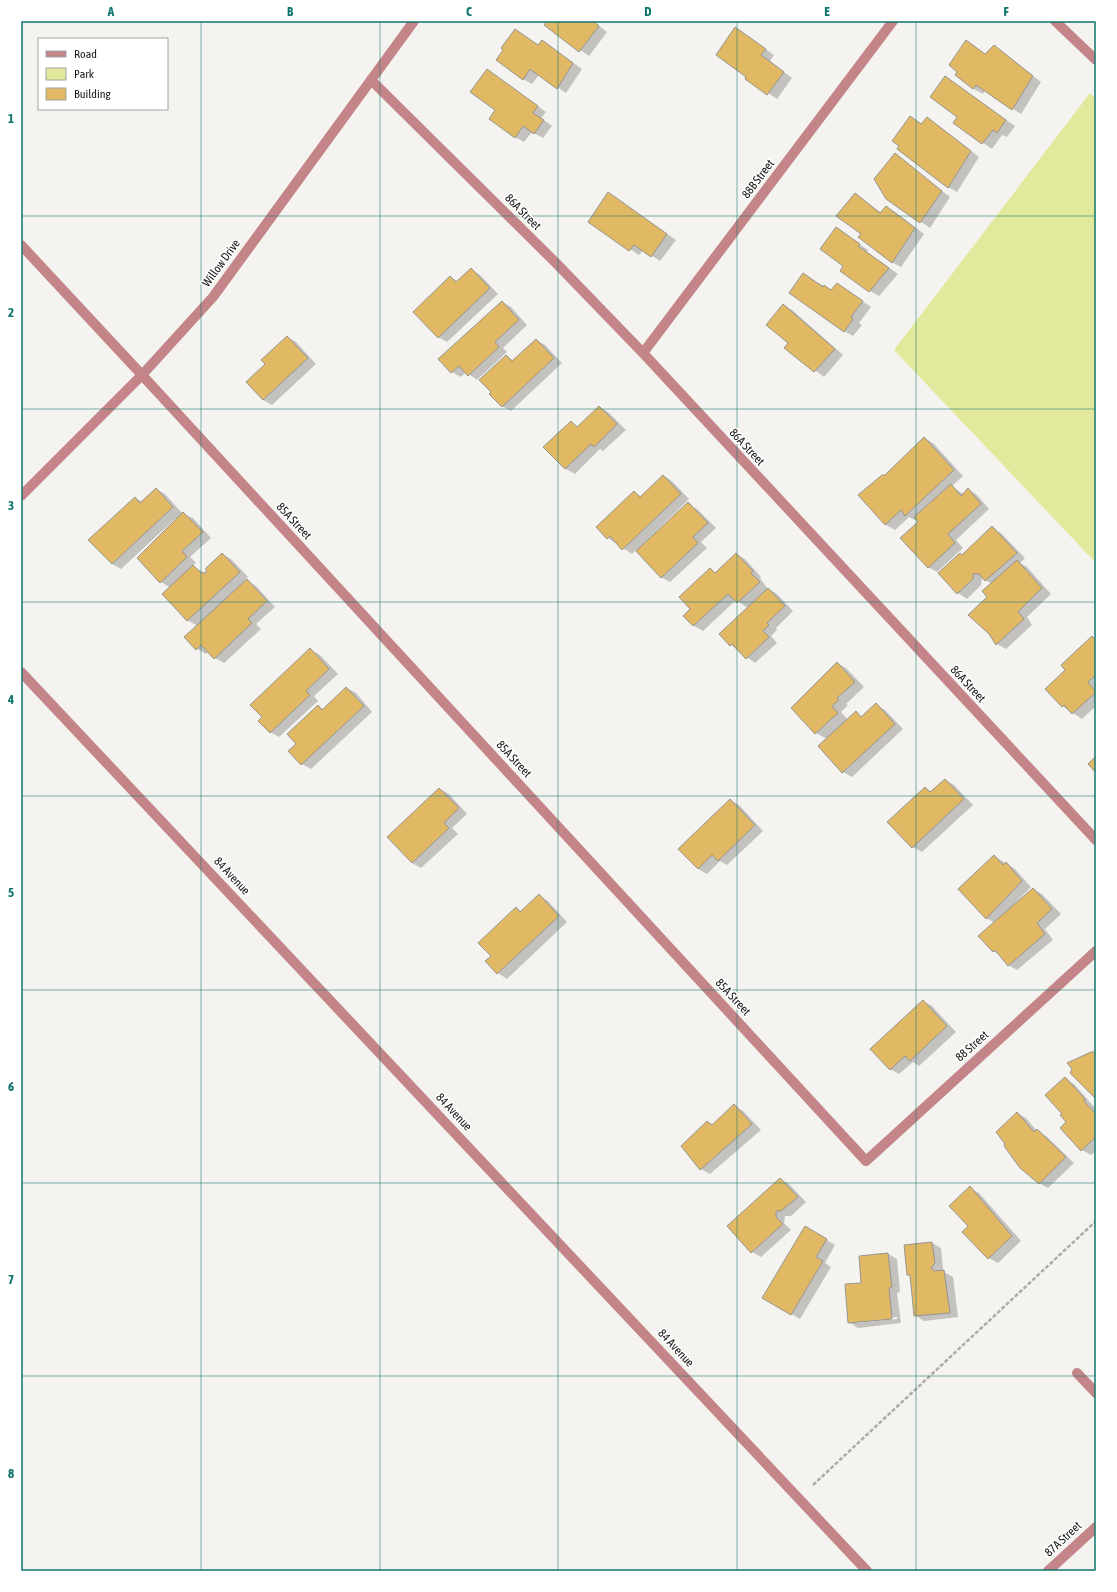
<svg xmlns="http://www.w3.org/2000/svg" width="1117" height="1592" font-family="'Asap Condensed',sans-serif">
  <rect width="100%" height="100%" fill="#f4f3ef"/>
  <!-- green -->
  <path fill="#e2e99c" d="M1090 93 1096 99V563L894 350Z"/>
  <!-- shadow -->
  <path fill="#0003" fill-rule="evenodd" d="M548 21H593L607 32 589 56 545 25Z
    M736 28 774 55 770 61 792 78 777 99 746 78Z
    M516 30 539 46 542 41 551 47 582 69 566 93 539 75 532 84 523 79Z
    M967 41 986 55 994 46 1041 82 1021 114 985 90 983 94 974 89 957 75Z
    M496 76 546 112 541 118 552 126 543 138 532 132 524 142 515 137 496 110Z
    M945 78 1015 126 1007 137 1002 135 992 149 954 123 959 116Z
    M911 118 922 125 936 124 979 157 957 192 948 187Z
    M895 155 950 197 930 228 887 198Z
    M609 194 676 240 660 261 643 250 639 255 589 221Z
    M856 194 881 213 886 207 895 212 924 234 901 267 892 262Z
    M836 228 868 250 867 252 898 274 879 296 870 291 845 265Z
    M471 269 480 275 498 294 447 342 438 337 451 277 458 282Z
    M803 274 832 291 837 284 871 307 859 323 862 325 853 336 844 331Z
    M502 302 511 307 527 325 503 348 507 352 477 380 466 372 461 377 452 372Z
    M783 305 792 310 843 355 824 377 786 348 789 343Z
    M287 337 296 342 316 364 272 405 263 400 267 364Z
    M536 340 545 345 562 363 511 411 502 406 506 356 514 361Z
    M600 407 608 412 626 430 603 451 600 449 575 474 566 469 545 447 571 422 579 427Z
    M925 438 934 444 963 476 952 486 964 495 969 490 977 495 989 509 956 540 963 548 937 572 928 567 920 522 917 518 915 520 909 517 895 530 886 525 859 495 885 476Z
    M664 476 672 481 689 499 649 538 651 539 688 504 697 509 716 528 701 542 707 548 670 582 661 577 636 550 632 554 608 538 634 492 642 497Z
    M156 489 165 494 183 514 193 518 211 538 190 557 196 563 192 566 207 574 222 554 231 559 248 577 245 580 256 586 275 607 256 624 261 629 224 663 215 658 209 651 206 654 197 649 198 626 187 620 171 588 161 582 178 519 176 518 121 569 112 564 135 498 142 502Z
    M992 528 1001 533 1025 558 1020 563 1027 567 1051 594 1027 617 1032 625 1006 649 997 644 988 597 992 584 982 578 981 585 967 599 958 593 962 555Z
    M736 554 745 559 761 577 760 578 767 588 777 594 793 611 776 628 777 630 771 636 777 643 755 663 731 645 720 634 748 608 736 600 703 631 694 626 685 616 692 609 710 570 716 573Z
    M1092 637 1096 639V706L1082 719 1062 706 1067 670Z
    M311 650 320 655 338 674 314 696 318 701 279 737 270 732Z
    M837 663 846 668 864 687 846 704 848 705 841 712 848 720 856 713 863 717 876 705 885 710 903 729 852 777 843 772 827 739 816 733 792 708Z
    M347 688 356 693 372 712 311 769 302 764 297 744 318 706 324 710Z
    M945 780 954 785 973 805 922 852 913 847 925 788 932 792Z
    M440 789 449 794 467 814 452 828 458 834 421 868 412 863Z
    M730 800 739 805 763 831 727 865 720 861 707 874 698 869Z
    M994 856 1015 869 1031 887 1015 903 1016 904 1033 889 1042 894 1061 914 1045 929 1053 940 1017 970 1008 965 1000 955 993 951 995 923 986 918Z
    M539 896 548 901 567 922 507 979 498 973 486 961 492 956 516 908 522 912Z
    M923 1001 932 1006 956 1032 919 1066 913 1062 899 1074 890 1069Z
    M1065 1079 1074 1084 1096 1109V1151L1091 1155 1082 1150 1061 1128 1068 1122 1064 1114Z
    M734 1106 743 1111 761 1130 710 1174 701 1169 707 1122 713 1125Z
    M1017 1113 1026 1118 1037 1131 1046 1136 1074 1163 1048 1188 1039 1183Z
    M780 1179 789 1184 806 1202 791 1216H785L784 1223 791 1230 761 1257 752 1252Z
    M970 1188 979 1193 1021 1241 998 1263 989 1258 970 1226Z
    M805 1227 835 1245 825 1263 831 1267 800 1319 763 1297Z
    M932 1243 941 1248 943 1269 941 1272H944L953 1277 958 1317 924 1321 915 1315 911 1276 908 1275 905 1246Z
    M888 1254 897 1259 900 1292 897 1293 901 1323 858 1328 849 1322 862 1284ZM897 1317V1319L856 1323V1321Z"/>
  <!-- building -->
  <path fill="#e1b965" stroke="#969592" d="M547 21H593L599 26 579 52 544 25Z
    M735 27 766 49 761 55 784 72 767 95 745 79 746 77 716 55Z
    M515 29 538 45 542 40 573 63 557 89 530 69 523 80 496 60 503 50 501 48Z
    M966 40 985 54 994 45 1033 76 1012 110 976 85 973 89 955 75 957 72 949 65Z
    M487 69 538 106 533 113 544 120 534 134 523 126 515 138 489 119 495 110 470 92Z
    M945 76 1006 120 997 133 993 130 982 144 953 123 957 117 930 97Z
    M910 116 921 124 927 117 971 151 948 188 897 149 899 146 892 141Z
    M895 153 942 191 920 223 886 199 874 179Z
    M608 192 667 234 651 257 634 245 629 251 588 222Z
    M855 193 880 213 886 206 915 228 892 263 858 237 861 234 836 216Z
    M836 227 860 244 858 246 889 268 869 292 840 271 843 266 820 249Z
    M471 268 490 288 438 338 413 312 450 276 456 282Z
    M803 273 823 287 824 285 831 290 837 283 863 301 851 317 853 319 844 332 789 293Z
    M502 301 519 320 495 342 499 347 468 376 459 366 451 373 438 359Z
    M783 304 835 349 814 372 784 348 788 343 766 325Z
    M287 336 308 358 263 400 246 382 265 364 261 360Z
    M536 339 554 358 502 407 489 394 491 392 479 380 506 355 512 361Z
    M599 406 617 424 594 447 591 444 565 469 543 447 571 421 577 427Z
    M924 437 954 470 905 516 901 510 885 525 858 495 882 475H885Z
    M663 475 681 494 622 550 610 536 607 539 596 527 634 491 640 497Z
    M951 484 961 496 968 488 981 504 948 534 955 543 928 568 900 538 918 522 914 517Z
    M156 488 173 507 112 564 88 540 135 497 140 503Z
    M688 502 708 523 693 537 698 543 661 578 636 551Z
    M183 512 203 532 182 551 187 557 160 583 137 558Z
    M992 526 1017 553 985 581 979 574H973V579L957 594 938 573 960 553 962 555Z
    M222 553 240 572 187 621 162 594 193 565 201 573H206V568Z
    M736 553 753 571 751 573 760 582 737 603 728 594 693 626 683 616 690 609 679 597 710 568 715 573Z
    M1017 560 1042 588 1018 612 1024 619 996 645 989 634 968 615 987 597 982 591Z
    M247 579 267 601 248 619 252 623 214 659 201 645 196 650 184 637Z
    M768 588 785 606 767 623 769 625 763 631 769 637 746 659 732 644 730 646 719 634Z
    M1092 636 1096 640V675L1088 682 1096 692 1072 714 1064 705 1062 707 1045 689 1065 670 1061 665Z
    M310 648 329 669 306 691 310 695 270 733 258 721 262 717 250 705Z
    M837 662 855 682 837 698 839 700 832 706 838 713 815 734 791 708Z
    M346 687 364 706 301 765 288 751 296 744 287 734 318 705 322 710Z
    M876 703 895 724 842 773 818 746 856 711 861 717Z
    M1096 756V773L1088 764Z
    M945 779 964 799 912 848 887 822 925 787 930 792Z
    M439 788 459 808 444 823 449 828 412 863 387 837Z
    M730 799 755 825 718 861 712 855 698 869 678 849Z
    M994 855 1003 865 1006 862 1022 881 986 919 958 889Z
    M1033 888 1052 909 1037 923 1045 934 1008 966 995 950 993 952 978 936Z
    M539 894 559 916 497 974 485 961 491 956 478 943 516 907 520 912Z
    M923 1000 947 1026 910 1061 905 1056 890 1070 870 1049Z
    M1091 1052H1096V1099L1070 1073 1072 1069 1067 1063Z
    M1065 1077 1085 1099 1084 1101 1096 1114V1137L1081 1151 1060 1128 1066 1122 1060 1115 1062 1114 1045 1095Z
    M734 1104 752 1124 700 1170 681 1146 707 1121 712 1125Z
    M1017 1112 1034 1132 1037 1129 1066 1157 1039 1184 1020 1168 1004 1146 1005 1144 996 1132Z
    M780 1178 798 1197 781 1211H776V1217L783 1224 751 1253 727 1226Z
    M970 1186 1012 1236 988 1259 962 1232 968 1226 949 1206Z
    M805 1226 827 1239 816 1257 823 1261 791 1315 762 1298Z
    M932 1242 935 1263 931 1268 935 1271 944 1270 950 1313 914 1316 910 1275H907L904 1245Z
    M888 1253 892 1287 889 1288 892 1319 848 1323 845 1284 861 1283 859 1256Z"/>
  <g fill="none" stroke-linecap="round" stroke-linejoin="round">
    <!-- path -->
    <path stroke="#acaba8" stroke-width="2.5" stroke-dasharray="4 2" stroke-linecap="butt" d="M813 1485 1096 1221"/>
    <!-- service -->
    <path stroke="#c48589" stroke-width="10" d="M21 245 142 375"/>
    <!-- minor -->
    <path stroke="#c48589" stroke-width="10" d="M1055 21 1096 60
      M371 80 557 264 643 353 1096 840
      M643 353 893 21
      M142 375 866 1161 1096 951
      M1077 1373 1096 1393
      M1048 1571 1096 1527"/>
    <!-- tertiary -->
    <path stroke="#c48589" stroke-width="10" d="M21 496 142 375 213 297 414 21
      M21 672 867 1571"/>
  </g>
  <!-- grid -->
  <path fill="none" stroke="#0f766e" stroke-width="1" stroke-opacity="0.55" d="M201 21V1571M380 21V1571M558 21V1571M737 21V1571M916 21V1571M21 216H1096M21 409H1096M21 602H1096M21 796H1096M21 990H1096M21 1183H1096M21 1376H1096"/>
  <g text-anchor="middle" stroke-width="3" stroke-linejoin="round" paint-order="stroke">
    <!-- street labels -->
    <g font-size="12" fill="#191918" stroke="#fff">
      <text transform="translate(758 179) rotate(-53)" y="4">88B Street</text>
      <text transform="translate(523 212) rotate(45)" y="4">86A Street</text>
      <text transform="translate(221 263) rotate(-54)" y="4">Willow Drive</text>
      <text transform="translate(747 447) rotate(47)" y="4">86A Street</text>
      <text transform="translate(294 521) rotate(47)" y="4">85A Street</text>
      <text transform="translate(968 684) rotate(47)" y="4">86A Street</text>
      <text transform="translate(514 759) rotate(47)" y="4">85A Street</text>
      <text transform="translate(232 876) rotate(47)" y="4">84 Avenue</text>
      <text transform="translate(733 997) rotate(47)" y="4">85A Street</text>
      <text transform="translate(972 1046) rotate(-42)" y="4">88 Street</text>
      <text transform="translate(454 1112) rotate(47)" y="4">84 Avenue</text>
      <text transform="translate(676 1348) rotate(47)" y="4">84 Avenue</text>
      <text transform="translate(1063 1539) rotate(-43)" y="4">87A Street</text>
    </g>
  </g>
  <!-- border -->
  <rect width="1117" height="1592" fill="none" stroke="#ffffff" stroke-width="44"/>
  <!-- legend -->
  <rect x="38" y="38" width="130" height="72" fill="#ffffff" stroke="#a3a3a3"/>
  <rect x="46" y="51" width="20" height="6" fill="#c48589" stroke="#a3a3a3"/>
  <text x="74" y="58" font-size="12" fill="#191918">Road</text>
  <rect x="46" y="68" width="20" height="12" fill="#e2e99c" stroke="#a3a3a3"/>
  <text x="74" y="78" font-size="12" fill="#191918">Park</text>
  <rect x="46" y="88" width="20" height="12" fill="#e1b965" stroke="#a3a3a3"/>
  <text x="74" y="98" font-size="12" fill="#191918">Building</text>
  <rect x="22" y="22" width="1073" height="1548" fill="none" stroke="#0f766e" stroke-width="1.5"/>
  <g font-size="13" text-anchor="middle" font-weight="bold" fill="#0f766e">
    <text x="111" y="16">A</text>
    <text x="290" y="16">B</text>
    <text x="469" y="16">C</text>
    <text x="648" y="16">D</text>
    <text x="827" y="16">E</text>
    <text x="1006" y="16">F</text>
    <text x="11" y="123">1</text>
    <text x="11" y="317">2</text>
    <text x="11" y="510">3</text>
    <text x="11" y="704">4</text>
    <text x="11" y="897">5</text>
    <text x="11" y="1091">6</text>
    <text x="11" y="1284">7</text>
    <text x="11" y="1478">8</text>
  </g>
</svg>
